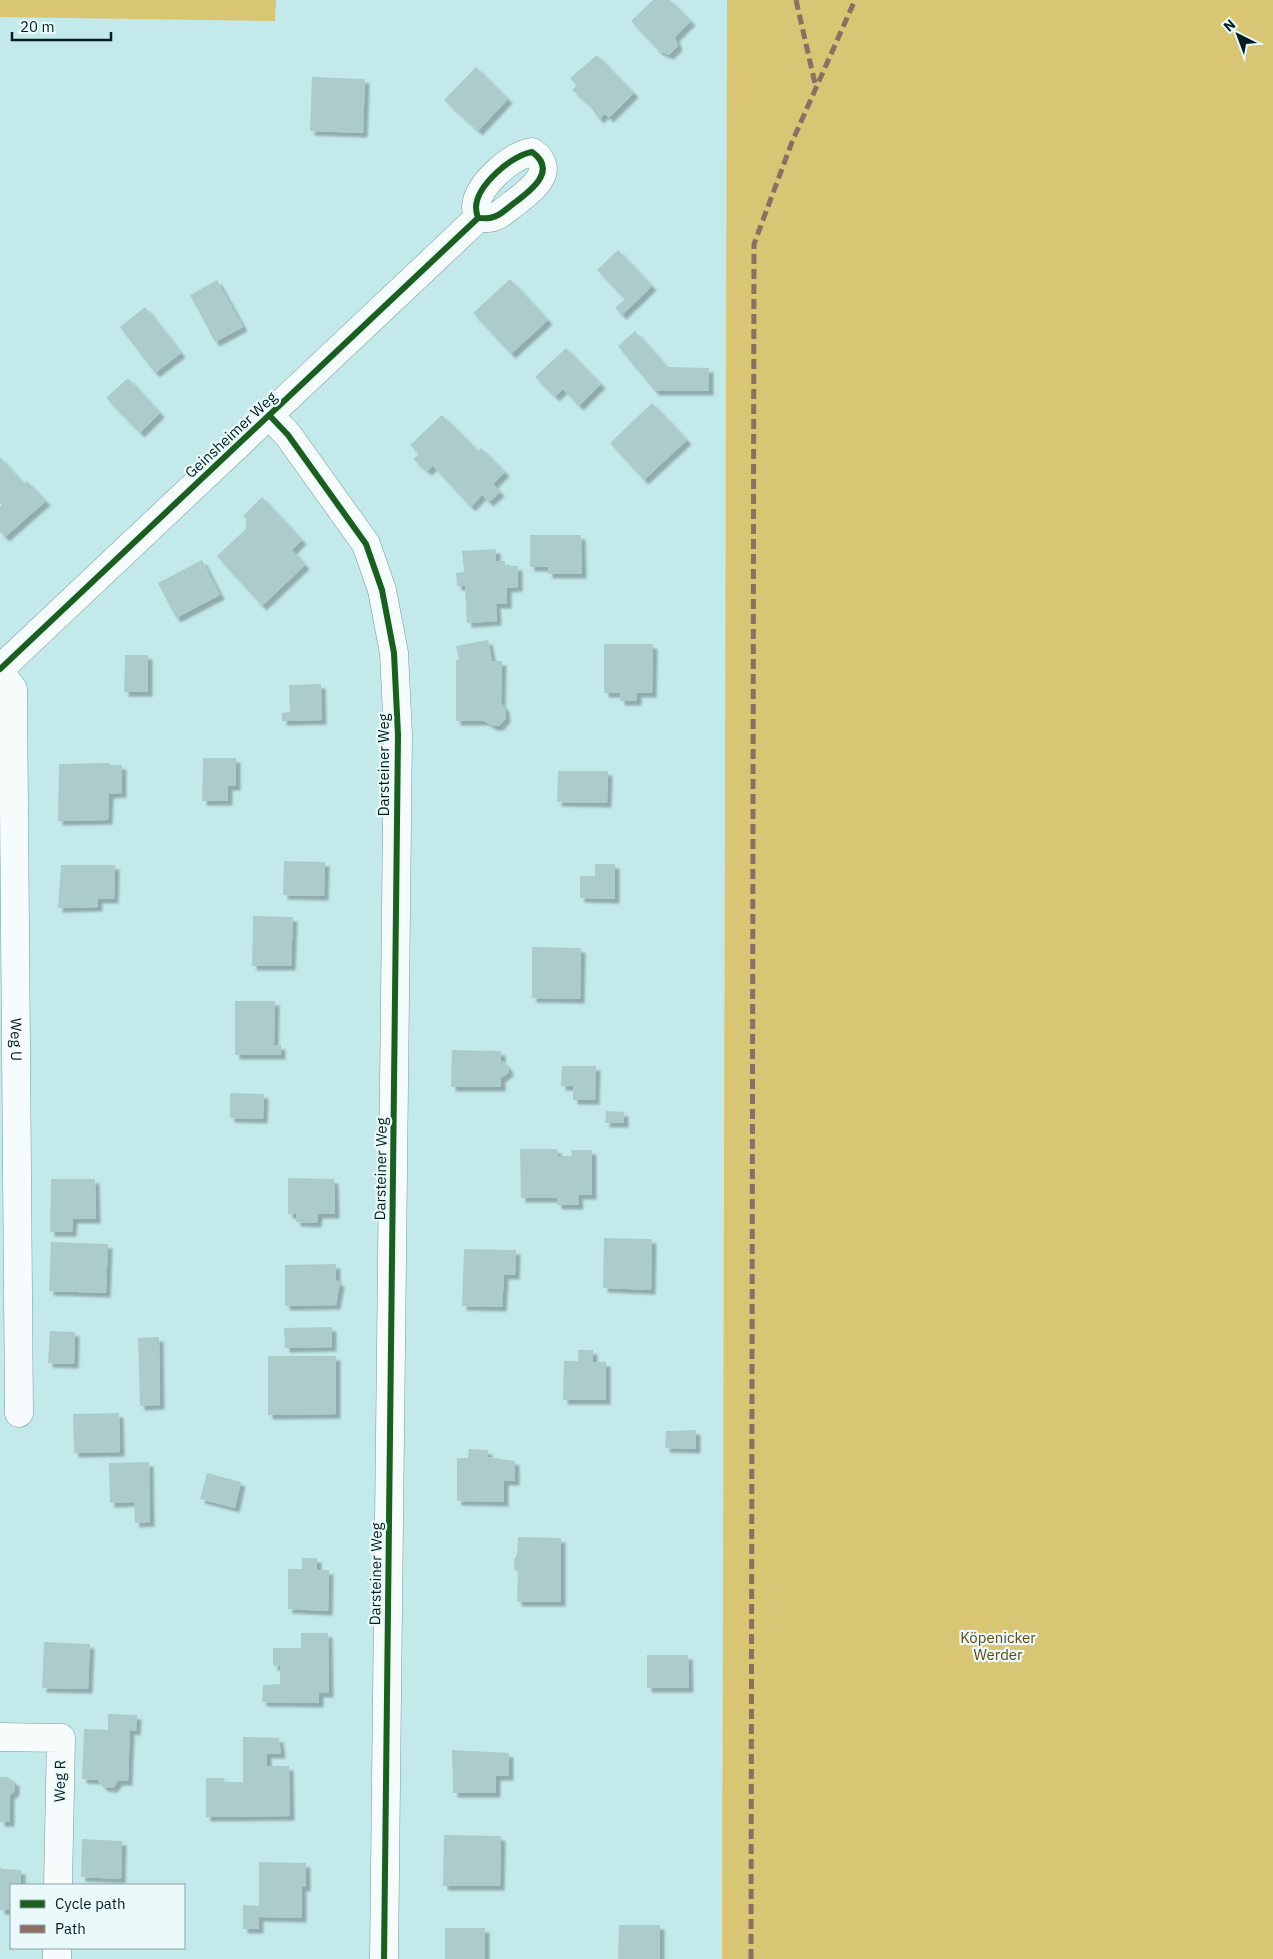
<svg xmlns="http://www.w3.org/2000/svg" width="1273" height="1959" font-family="'IBM Plex Sans',sans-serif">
  <defs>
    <filter id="shadow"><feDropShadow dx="4.5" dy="4.5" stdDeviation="1" flood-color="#0004"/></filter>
  </defs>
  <rect width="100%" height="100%" fill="#c4e9eb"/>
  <!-- green -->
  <path fill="#d9c674" d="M0 0H276L275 21 0 17Z
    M727 0H1273V1959H722Z"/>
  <!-- building -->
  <path fill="#accccb" filter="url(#shadow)" d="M653 0H670L691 21 675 37 678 46 669 55 659 51 631 21Z
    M597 55 634 93 609 118 605 114 599 119 588 103 572 90 577 85 570 78Z
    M476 67 508 99 478 131 444 100Z
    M312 77 365 79 363 133 310 131Z
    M618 250 652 286 622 315 615 308 625 299 597 270Z
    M510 279 548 320 511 354 473 313Z
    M217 280 243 327 215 342 190 295Z
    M145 307 181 353 155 373 120 327Z
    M635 331 667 367 709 368V391H655L618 346Z
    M566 348 601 384 579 406 563 389 555 397 535 377Z
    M128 378 160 413 140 433 106 398Z
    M652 403 687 440 644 480 610 443Z
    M442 415 478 451 481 448 505 472 493 484 500 492 489 502 482 495 471 507 433 466 427 471 413 459 419 454 410 445Z
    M0 457 24 484 27 481 46 501 5 537 0 532V507L2 505 0 503Z
    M262 497 302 540 292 550 305 565 262 606 217 556 246 529V519L243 516Z
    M530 535H581L582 574H548V567H530Z
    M496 549V561H505V566H518V587L507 588V604H496L497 621 467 623 465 586H457L456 573 464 572 462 551Z
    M202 560 220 595 176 618 158 583Z
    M488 640 492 661H502L501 703 505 708 506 718 499 726H493L484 721H456V660H459L456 646Z
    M604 644H653L652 693H637V701H620V693H604Z
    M125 655H148V692H124Z
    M321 684 322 720 282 721V713L290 712 289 685Z
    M203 758H236V786H228V801H202Z
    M110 763V765H122V793L109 794 108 820 58 821 59 764Z
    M558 771H608L607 803 557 802Z
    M284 861 325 862 324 896 283 895Z
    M595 864H615V899L580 898V876H595Z
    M61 865H115L114 899H98V907L58 908Z
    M253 916 293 917 291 966H252Z
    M532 947 581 948 580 999 532 998Z
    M235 1001H275L274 1045H281V1055H235Z
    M452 1050 501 1051V1061L504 1062 509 1069 508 1073 501 1078V1087H451Z
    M562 1066H596L595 1100H573V1086H561Z
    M230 1093 264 1094 263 1119 230 1118Z
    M606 1111 624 1112V1123H605Z
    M520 1149H557L558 1156H572L571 1150H592V1195H578L579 1205H557V1198H521Z
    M288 1178 334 1179 335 1214H318L317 1223 296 1222V1214H288Z
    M51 1179H95L96 1219H73L72 1232H50Z
    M604 1238 652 1239 651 1290 603 1288Z
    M51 1242 108 1244 106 1293 49 1291Z
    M464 1249 516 1250 515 1275H504L502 1307 462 1306Z
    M336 1264V1280L340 1283 336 1305 285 1306V1265Z
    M332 1327V1347L285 1348 284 1328Z
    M50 1331 75 1332 74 1364 48 1363Z
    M159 1337 160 1405 140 1406 138 1338Z
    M578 1350H593V1362H606V1400H563L564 1361H578Z
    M268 1356H336V1414L268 1415Z
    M119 1413 120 1452 74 1453 73 1414Z
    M696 1430V1449L665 1448 666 1431Z
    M469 1449 488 1450V1457L515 1461V1481H504V1502L457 1501V1458H468Z
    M149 1462 150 1522 135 1523 134 1502 110 1503 109 1463Z
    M207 1473 241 1482 235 1508 200 1499Z
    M518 1537 561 1538V1602H517L518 1572 514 1569V1559L517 1555Z
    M302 1558H317V1570H329L328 1611 288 1609V1569H302Z
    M301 1633H328L329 1693H319V1703L262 1702 263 1685 280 1684V1666H273V1648H301Z
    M44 1642 90 1644 88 1689 42 1688Z
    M647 1655H688L689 1688H647Z
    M108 1714 137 1715 136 1731 130 1730 128 1781H118L113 1788 103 1787 98 1780 82 1779 84 1729 108 1730Z
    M243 1737 279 1738 281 1754H267V1766H289L290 1816 206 1817V1778H225L224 1782H243Z
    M452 1750 509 1753V1776H496V1793H453Z
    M0 1777H7L15 1782V1791L10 1795V1822H0Z
    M444 1835 501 1836 500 1886H443Z
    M82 1839 122 1841 121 1879 81 1877Z
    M259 1862 306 1863V1887H302V1918L259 1917V1929H243V1905L259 1906Z
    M0 1867 2 1869 21 1870V1885H11V1910H0Z
    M619 1925H660V1959H618Z
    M445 1928H485V1959H445Z"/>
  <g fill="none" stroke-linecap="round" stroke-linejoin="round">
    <!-- minor casing -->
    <g stroke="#769a9c" stroke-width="29">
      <g id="minor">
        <path d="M270 416 288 435 366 544 382 590 394 653 398 735 384 1959"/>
        <path d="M0 669 478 218C483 218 489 219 493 217 500 216 507 208 513 204 529 192 559 171 532 152 512 155 477 185 476 207 476 210 477 215 478 218"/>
        <path id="s1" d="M0 672 13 689 19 1413"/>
        <path d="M0 1737 61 1738 58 1885"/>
        <path d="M57 1959V1948"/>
      </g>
    </g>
    <!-- minor -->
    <use href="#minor" stroke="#f6fcfc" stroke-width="28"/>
    <!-- quiet -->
    <path stroke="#8d6e63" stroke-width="5" stroke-dasharray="10 5" stroke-linecap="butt" d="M796 0 816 88
      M751 1959 754 244 792 142 855 0"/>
    <!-- cycleway casing -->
    <g stroke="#eafafb" stroke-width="9">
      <path id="cycleway" d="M270 416 288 435 366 544 382 590 394 653 398 735 384 1959
        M0 669 478 218C483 218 489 219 493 217 500 216 507 208 513 204 529 192 559 171 532 152 512 155 477 185 476 207 476 210 477 215 478 218"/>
    </g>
    <!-- cycleway -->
    <use href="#cycleway" stroke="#1b5e20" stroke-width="6"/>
  </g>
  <g text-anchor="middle" stroke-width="4.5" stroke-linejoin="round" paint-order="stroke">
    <!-- street labels -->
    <g font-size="15" fill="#021d1f" stroke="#eafafb">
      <text transform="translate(231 435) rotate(-43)" y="5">Geinsheimer Weg</text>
      <text transform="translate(384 765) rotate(-90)" y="5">Darsteiner Weg</text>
      <text dy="5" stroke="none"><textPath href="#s1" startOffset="372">Weg U</textPath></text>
      <text transform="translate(381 1169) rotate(-89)" y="5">Darsteiner Weg</text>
      <text transform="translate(376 1574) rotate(-89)" y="5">Darsteiner Weg</text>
      <text transform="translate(60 1781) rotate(-89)" y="5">Weg R</text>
    </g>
    <!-- park labels -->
    <g font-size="15" fill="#634812" stroke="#eafafb">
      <text x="998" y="1643">Köpenicker<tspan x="998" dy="17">Werder</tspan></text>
    </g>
  </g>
  <!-- legend -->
  <rect x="10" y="1884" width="175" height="65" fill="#eafafb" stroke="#8da2a3"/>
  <rect x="20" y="1900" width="25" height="8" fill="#1b5e20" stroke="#8da2a3"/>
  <text x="55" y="1909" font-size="15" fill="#021d1f">Cycle path</text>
  <rect x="20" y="1925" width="25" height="8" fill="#8d6e63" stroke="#8da2a3"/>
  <text x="55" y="1934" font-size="15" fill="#021d1f">Path</text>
  <!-- north arrow -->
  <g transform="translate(1238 35) rotate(318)" stroke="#eafafb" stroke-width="4" paint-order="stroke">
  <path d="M0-4L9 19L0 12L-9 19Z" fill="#021d1f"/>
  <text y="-8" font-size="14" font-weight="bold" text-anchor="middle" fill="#021d1f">N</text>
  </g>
  <!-- scale -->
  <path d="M12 32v8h99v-8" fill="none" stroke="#021d1f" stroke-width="2.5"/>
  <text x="20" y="32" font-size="15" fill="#021d1f" stroke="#eafafb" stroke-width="4" paint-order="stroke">20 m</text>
</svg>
